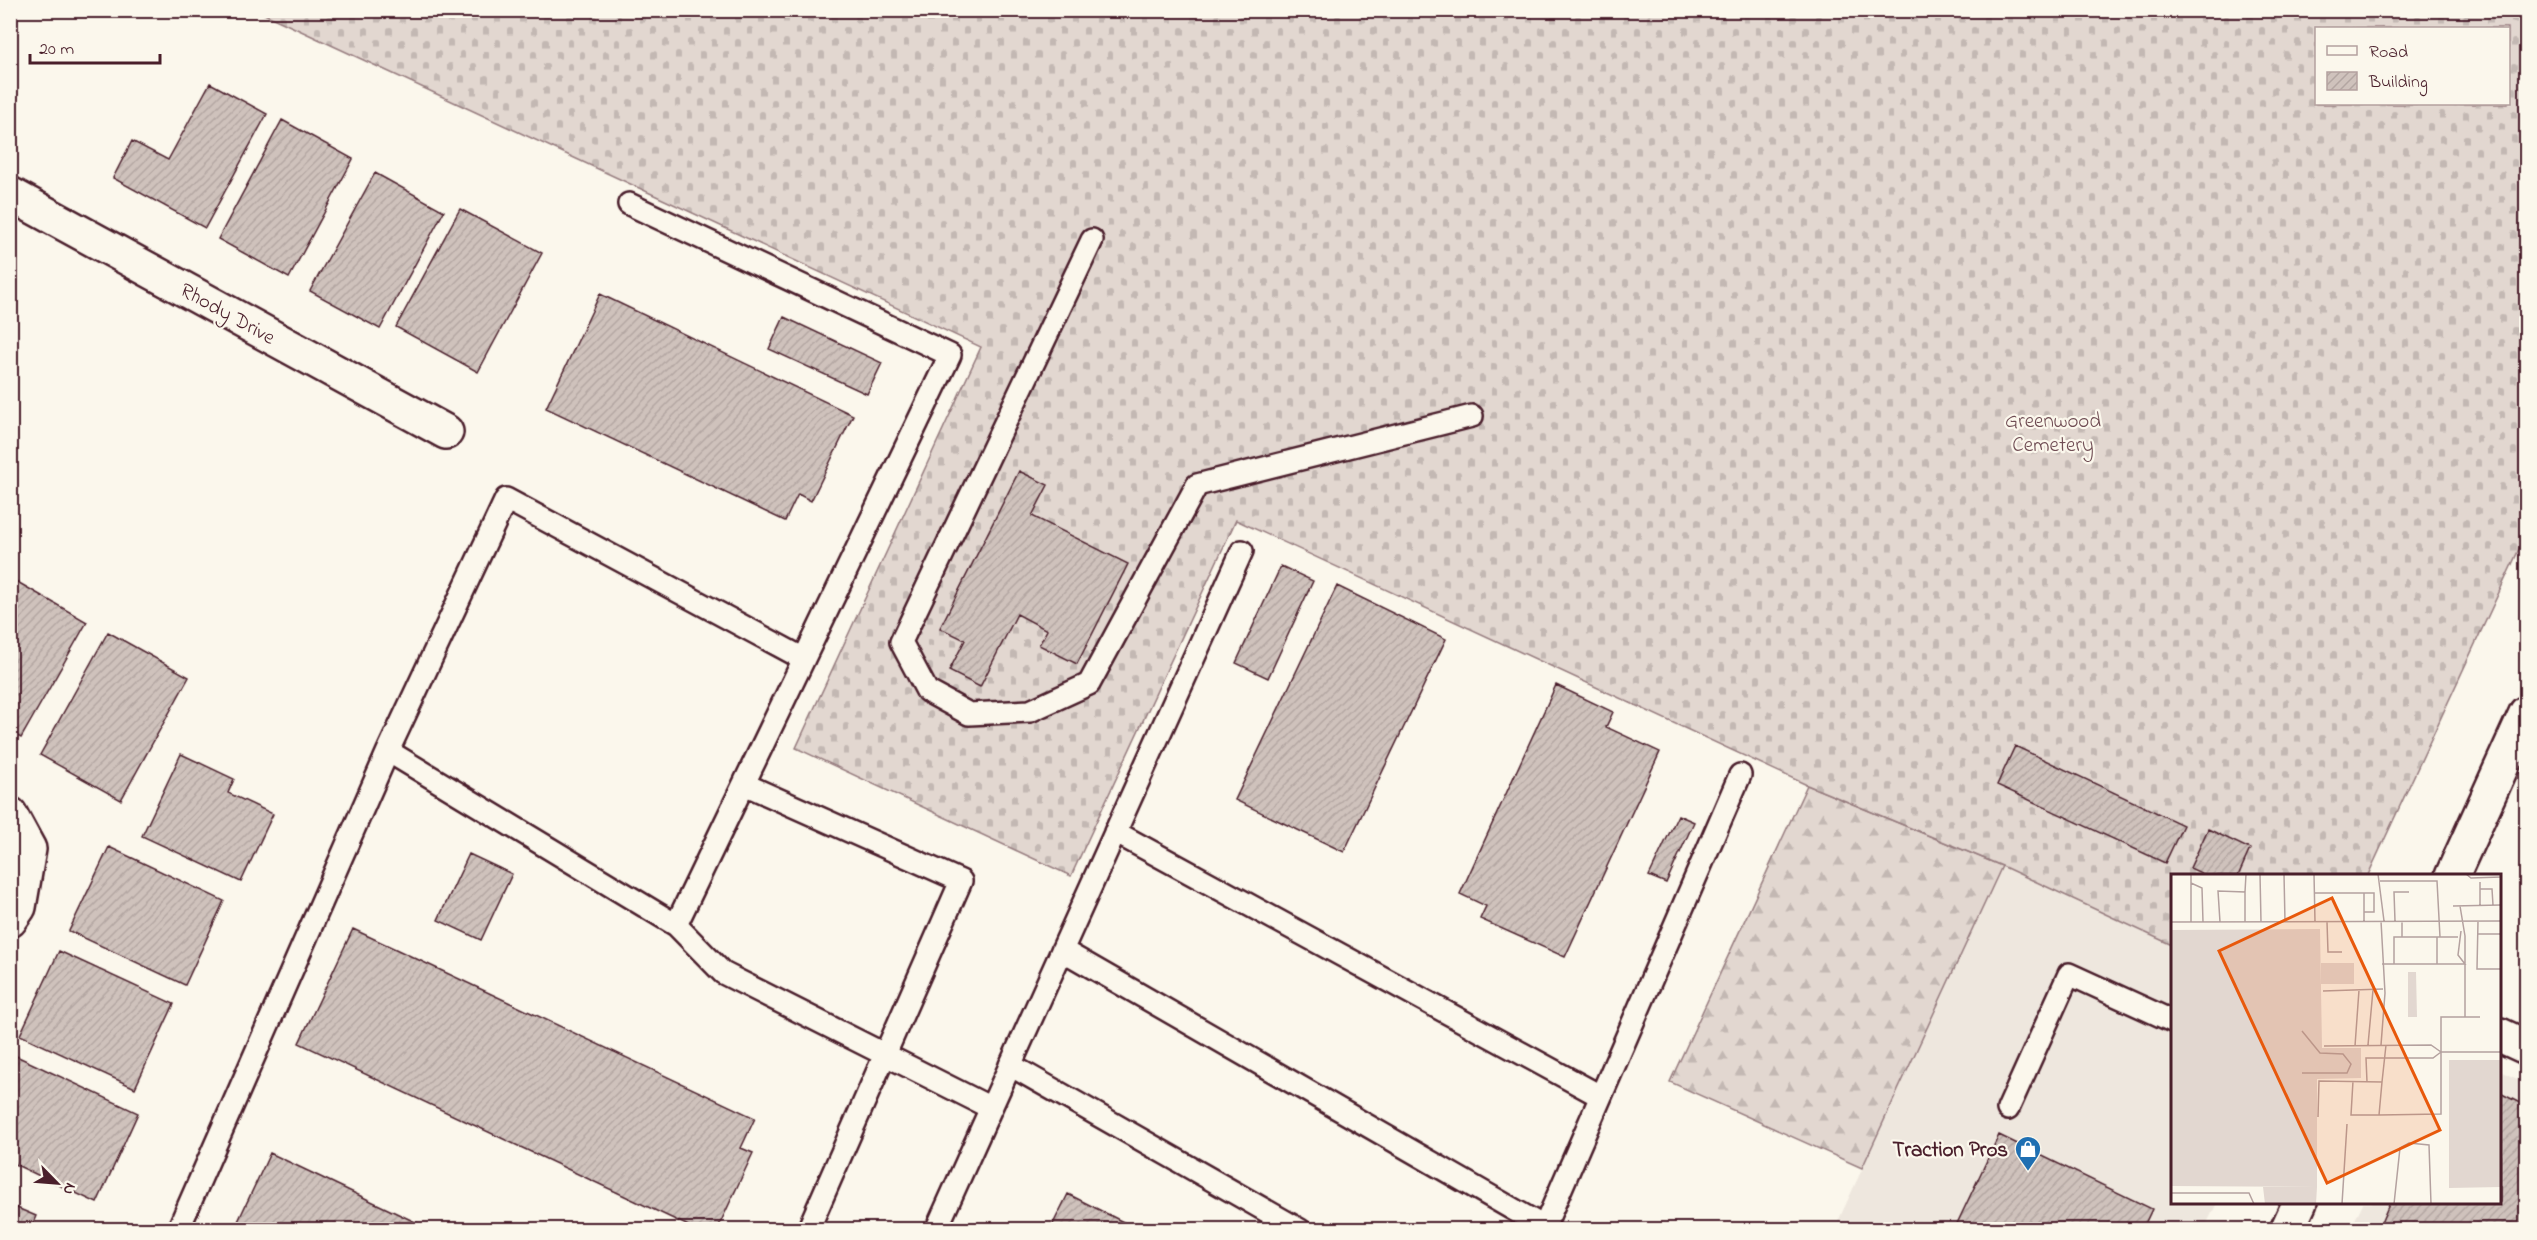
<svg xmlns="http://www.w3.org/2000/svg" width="2537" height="1240" font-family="'Indie Flower',sans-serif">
  <defs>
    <pattern id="forest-firs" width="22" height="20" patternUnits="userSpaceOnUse" patternTransform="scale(1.5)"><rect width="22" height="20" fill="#e2d7d0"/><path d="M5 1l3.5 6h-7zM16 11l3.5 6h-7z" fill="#c3b8b3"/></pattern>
    <pattern id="cemetery-stones" width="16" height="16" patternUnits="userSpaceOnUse" patternTransform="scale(1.5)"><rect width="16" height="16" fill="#e2d7d0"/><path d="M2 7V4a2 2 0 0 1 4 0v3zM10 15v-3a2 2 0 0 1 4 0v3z" fill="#c3b8b3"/></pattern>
    <pattern id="building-hatch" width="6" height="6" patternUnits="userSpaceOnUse" patternTransform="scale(1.5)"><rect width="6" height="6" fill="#cfc2bc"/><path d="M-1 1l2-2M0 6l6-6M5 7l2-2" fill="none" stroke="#b3a6a2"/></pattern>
  </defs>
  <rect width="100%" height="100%" fill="#fbf7ec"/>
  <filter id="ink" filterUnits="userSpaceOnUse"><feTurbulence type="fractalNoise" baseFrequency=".0167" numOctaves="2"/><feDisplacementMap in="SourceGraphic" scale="12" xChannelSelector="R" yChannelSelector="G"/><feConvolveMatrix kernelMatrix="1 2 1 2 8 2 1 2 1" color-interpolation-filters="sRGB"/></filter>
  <g filter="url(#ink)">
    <!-- built -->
    <path fill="#eee7de" d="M2002 866 2172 945V1202L2217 1203 2204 1229 1834 1230Z
      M2500 1071 2526 1083V1229L2350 1230 2363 1203 2500 1202Z"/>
    <!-- forest -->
    <path fill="url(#forest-firs)" stroke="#967b7e" stroke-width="1.5" d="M1807 785 2002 866 1862 1168 1670 1082Z"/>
    <!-- cemetery -->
    <path fill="url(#cemetery-stones)" stroke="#967b7e" stroke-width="1.5" fill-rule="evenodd" d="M258 11H2526V534L2368 875 2172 876V945L2002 866 1807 785 1236 520 1071 876 796 748 981 347ZM2316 28H2508V104H2316Z"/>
    <!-- building -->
    <path fill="url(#building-hatch)" stroke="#4a1f2b" stroke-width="1.5" d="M210 83 267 114 205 228 113 178 132 141 168 160Z
      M282 120 353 159 289 278 218 239Z
      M375 173 444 211 380 329 310 291Z
      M460 209 542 253 478 372 396 327Z
      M600 294 853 415 811 501 798 494 785 521 546 408Z
      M784 317 882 363 867 394 769 349Z
      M1019 471 1048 485 1032 516 1128 564 1077 664 1039 645 1047 630 1017 614 980 687 949 671 965 640 940 628Z
      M1281 566 1313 581 1268 678 1236 663Z
      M14 580 87 622 21 738 10 732V587Z
      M1337 586 1446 639 1344 852 1235 800Z
      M108 632 189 677 121 800 40 755Z
      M1556 685 1613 712 1606 727 1660 752 1565 957 1480 919 1486 906 1460 894Z
      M2015 746 2183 825 2165 863 1997 785Z
      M181 754 234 779 228 793 273 814 241 882 142 836Z
      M1678 815 1694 822 1666 883 1649 876Z
      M2208 829 2250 849 2238 876H2207L2190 868Z
      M109 847 224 901 185 985 69 931Z
      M469 854 512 874 481 940 438 920Z
      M353 929 755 1118 741 1148 753 1153 717 1230H697L299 1043Z
      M59 951 174 1004 135 1088 20 1035Z
      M12 1054 138 1113 97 1203 10 1162Z
      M2500 1093 2526 1106V1230H2378L2390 1202H2500Z
      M1999 1135 2152 1209 2142 1230H1954Z
      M270 1153 432 1230H234Z
      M1068 1194 1139 1230H1050Z
      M10 1205 36 1216 30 1230H10Z"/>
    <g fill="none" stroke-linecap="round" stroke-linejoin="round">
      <!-- service casing -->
      <g stroke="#4a1f2b" stroke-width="26">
        <path id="service" d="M629 204 950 355 676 925 723 973 991 1108
          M1092 240 901 642 927 691 969 714 1030 711 1089 684 1197 485 1472 416
          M744 784 961 881 808 1230
          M1115 832 1600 1096
          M676 925 388 751 506 499 804 659
          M1062 950 1544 1227
          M1010 1065 1300 1230
          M2008 1109 2069 974 2172 1021
          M178 1230 388 751
          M936 1230 1242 551
          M1543 1230 1740 775"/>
      </g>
      <!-- minor casing -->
      <g stroke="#4a1f2b" stroke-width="38">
        <path id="minor" d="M10 194 446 432
          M10 814 29 849 19 907 10 920
          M2500 1035 2526 1047"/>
      </g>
      <!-- secondary casing -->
      <g stroke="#4a1f2b" stroke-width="38">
        <path id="secondary" d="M2452 876 2526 713
          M2287 1230 2300 1202"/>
      </g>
      <!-- service -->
      <use href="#service" stroke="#fbf7ec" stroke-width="21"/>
      <!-- minor -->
      <use href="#minor" stroke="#fbf7ec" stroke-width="33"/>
      <!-- secondary -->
      <use href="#secondary" stroke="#fbf7ec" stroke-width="33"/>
    </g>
  </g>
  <!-- icons -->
  <defs>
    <g id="shop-pin" transform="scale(1.35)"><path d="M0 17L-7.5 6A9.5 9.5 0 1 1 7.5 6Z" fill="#1f6fb2" stroke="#fbf7ec"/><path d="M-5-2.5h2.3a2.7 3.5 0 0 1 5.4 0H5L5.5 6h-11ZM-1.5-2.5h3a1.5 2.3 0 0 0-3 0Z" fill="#fff"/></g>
  </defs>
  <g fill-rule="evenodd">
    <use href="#shop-pin" x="2028" y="1149"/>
  </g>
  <g text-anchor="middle" stroke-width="4.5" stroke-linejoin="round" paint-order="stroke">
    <!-- street labels -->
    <g font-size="21" fill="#4a1f2b" stroke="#fbf7ec">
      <text transform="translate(228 313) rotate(29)" y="7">Rhody Drive</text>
    </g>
    <!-- park labels -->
    <g font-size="21" fill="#704d54" stroke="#fbf7ec">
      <text x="2053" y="427">Greenwood<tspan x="2053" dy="24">Cemetery</tspan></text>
    </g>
    <!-- poi labels -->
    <g font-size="21" font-weight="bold" fill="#4a1f2b" stroke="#fbf7ec" text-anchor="end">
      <text x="2008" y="1156">Traction Pros</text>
    </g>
  </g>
  <!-- overview -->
  <g transform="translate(2171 874)">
    <rect width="330" height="330" fill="#fbf7ec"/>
    <path d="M150 89H183V110H150ZM237 98H245L246 143H237ZM92 313H146L145 330H94Z" fill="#e2d7d0"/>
    <path d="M149 55 151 174H190V204L146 205V313L0 312V56Z" fill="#e2d7d0"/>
    <path d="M278 186H330V313L278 314Z" fill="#e2d7d0"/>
    <path fill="none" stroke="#b4a19f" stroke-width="1.5" d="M20 0V48M89 0 90 48M113 0 114 48M143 0 144 48M207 0 213 47M295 0 300 4 330 3M209 7H266L269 63M309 8V32M20 9 31 14 32 48M309 15H321L322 31M74 18 75 0M143 19H193V48M193 19H203V38H193M282 32 330 31M289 32 294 62V143M210 47 214 119 210 171M224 47 223 18H238M231 47V63H287M307 47 306 95H330M0 48 330 47M49 48 47 17 74 18V48M156 48 157 78H171M307 60H330M266 63V90M211 90H294L287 81 290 57M223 90V63H231M152 117 212 115M131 157 149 179 172 180 180 190 176 199H131M197 171 202 116M153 172 260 171 270 178M184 172 188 116M270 178H330M182 207 180 241H208L211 208M196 208 195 184H262L270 178M208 241 270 240V143H309M147 243 148 207 211 208 215 171M0 319H78L83 330M171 330 176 250M223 330 229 274 238 269 258 271 260 330"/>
    <path fill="#e8590c" fill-opacity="0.15" stroke="#e8590c" stroke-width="3" d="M161 24 269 256 156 309 48 77Z"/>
    <rect width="330" height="330" fill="none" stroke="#4a1f2b" stroke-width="3"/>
  </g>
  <!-- margin -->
  <rect width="2537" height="1240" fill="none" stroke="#fbf7ec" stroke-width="36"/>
  <rect x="18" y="18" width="2501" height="1204" fill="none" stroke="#4a1f2b" stroke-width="2" filter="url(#ink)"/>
  <!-- legend -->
  <rect x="2315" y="27" width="195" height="78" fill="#fbf7ec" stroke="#b4a19f" stroke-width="1.5"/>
  <rect x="2327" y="46" width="30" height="9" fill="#fbf7ec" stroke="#b4a19f" stroke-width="1.5"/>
  <text x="2369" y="57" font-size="18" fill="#4a1f2b">Road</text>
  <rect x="2327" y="72" width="30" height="18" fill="url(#building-hatch)" stroke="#b4a19f" stroke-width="1.5"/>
  <text x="2369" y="87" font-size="18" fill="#4a1f2b">Building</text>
  <!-- north arrow -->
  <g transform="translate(57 1183) rotate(115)" stroke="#fbf7ec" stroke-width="4.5" paint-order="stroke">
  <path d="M0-4.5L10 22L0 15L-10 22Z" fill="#4a1f2b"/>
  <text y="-9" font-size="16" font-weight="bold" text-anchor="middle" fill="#4a1f2b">N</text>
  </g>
  <!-- scale -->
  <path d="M30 54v9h130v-9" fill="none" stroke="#4a1f2b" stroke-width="3"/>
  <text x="39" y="54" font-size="18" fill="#4a1f2b" stroke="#fbf7ec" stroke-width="4.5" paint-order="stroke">20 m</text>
</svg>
